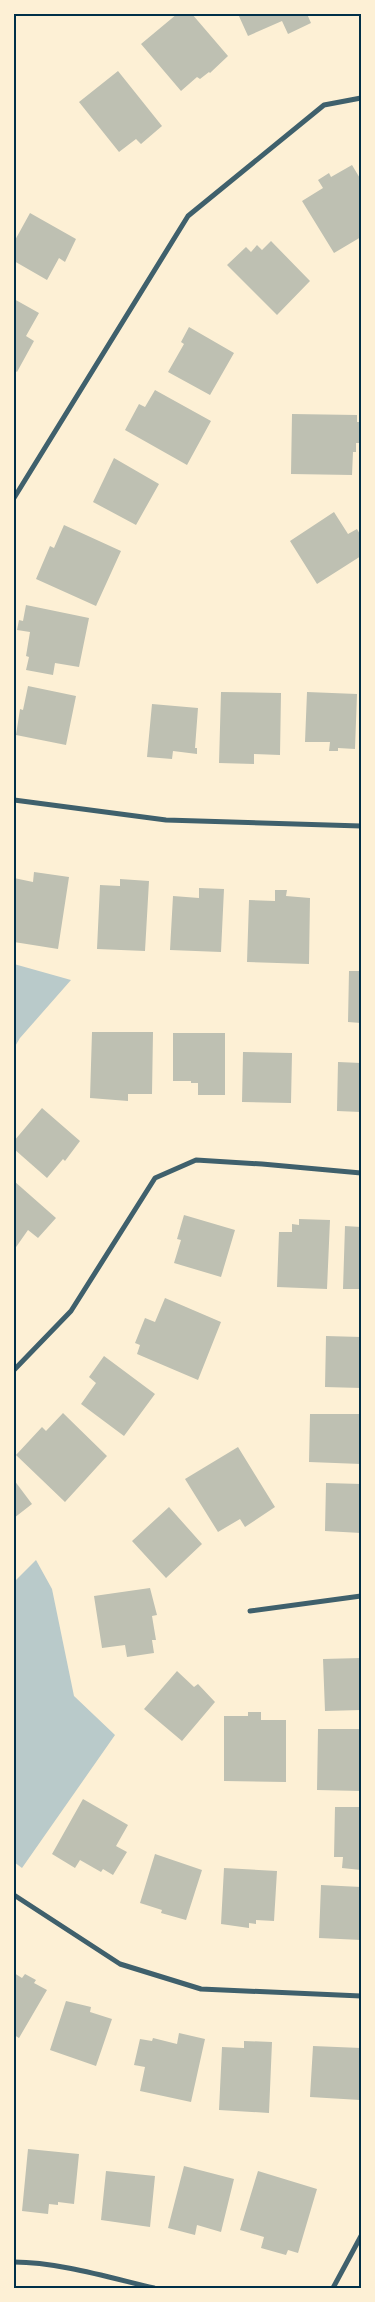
<svg xmlns="http://www.w3.org/2000/svg" width="375" height="2302" font-family="Commissioner,sans-serif">
  <rect width="100%" height="100%" fill="#fdf0d5"/>
  <!-- green -->
  <path fill="#b9caca" d="M14 964 71 980 20 1038 14 1048Z
    M36 1560 52 1589 74 1696 115 1735 22 1868 14 1862V1582Z"/>
  <!-- building -->
  <path fill="#bec0b2" d="M177 14H192L228 56 210 73 209 72 200 79 197 77 181 91 141 44Z
    M238 14H307L311 23 288 34 282 21 248 36Z
    M118 71 162 126 141 144 136 139 119 152 79 102Z
    M352 165 361 180V237L334 253 302 201 323 188 318 180 329 173 331 177Z
    M30 213 76 239 65 262 59 258 47 280 14 261V242Z
    M271 241 310 281 277 315 227 265 246 247 251 252 257 245 262 250Z
    M14 299 39 313 26 336 34 341 17 372 14 370Z
    M189 327 234 353 210 395 168 372 184 344 181 342Z
    M155 390 211 421 187 465 125 430 139 404 145 407Z
    M292 414 357 415V422H359V443H356V452H353L352 475 291 474Z
    M114 458 159 484 136 525 93 502Z
    M334 512 348 534 357 529 361 536V556L317 584 290 541Z
    M64 525 121 551 96 606 36 579 50 546 54 548Z
    M26 605 89 618 79 667 55 663 53 675 26 670 29 657 26 656 30 632 17 630 19 620 23 621Z
    M28 686 76 696 66 745 16 735 20 709 23 710Z
    M221 692 281 693 280 755 254 754V764L219 763Z
    M307 692 357 694 355 749 338 748V751H329L330 742H305Z
    M152 704 198 708 195 748H197V754L173 751 172 759 147 757Z
    M34 872 69 877 58 949 14 942V878L33 882Z
    M120 879 149 881 145 951 97 949 100 885 120 886Z
    M199 888 224 889 221 952 170 950 173 896 199 898Z
    M275 890H287L286 896 310 898 309 964 247 962 249 900 275 901Z
    M349 971H361V1023L348 1022Z
    M92 1032H153L152 1094H128V1101L90 1098Z
    M173 1033H225V1095H198V1083H191V1081H173Z
    M243 1052 292 1053 291 1103 242 1102Z
    M338 1062 361 1063V1112L337 1111Z
    M42 1108 80 1141 65 1161 63 1159 47 1178 14 1149V1141Z
    M14 1181 56 1218 38 1238 28 1230 14 1250Z
    M184 1215 235 1230 221 1277 174 1263 181 1240 177 1239Z
    M299 1219 330 1220 327 1289 277 1287 279 1232H292V1224L299 1225Z
    M345 1226 361 1227V1289H343Z
    M165 1298 221 1322 198 1380 137 1354 140 1345 135 1343 145 1318 155 1322Z
    M326 1336 361 1337V1388L325 1387Z
    M104 1356 155 1394 124 1436 81 1404 96 1383 89 1377Z
    M63 1413 107 1456 65 1502 16 1455 42 1427 46 1431Z
    M310 1414H361V1464L309 1462Z
    M238 1447 275 1507 245 1527 240 1519 218 1532 185 1479Z
    M14 1480 32 1504 14 1518Z
    M326 1483 361 1484V1533L325 1531Z
    M169 1507 202 1544 166 1578 132 1541Z
    M150 1588 157 1615 152 1616 156 1640H152L154 1653 127 1657 125 1645 102 1648 94 1596Z
    M361 1658V1710L325 1711 323 1659Z
    M177 1671 194 1687 198 1684 215 1702 182 1741 144 1709Z
    M248 1712H261V1720H286V1782L224 1781V1716H248Z
    M318 1729H361V1791L317 1790Z
    M83 1799 128 1825 116 1846 127 1852 113 1875 103 1869 101 1872 80 1860 75 1868 52 1854Z
    M335 1807H361V1870L342 1868 343 1857H334Z
    M155 1854 202 1870 186 1920 161 1913 162 1910 140 1903Z
    M224 1868 277 1871 274 1921 256 1920V1924L249 1923V1928L221 1924Z
    M321 1885 361 1887V1940L319 1938Z
    M14 1973 22 1978 25 1974 36 1980 34 1983 47 1990 19 2038 14 2035Z
    M66 2001 91 2007 90 2012 112 2019 96 2066 50 2050Z
    M179 2033 205 2039 191 2102 140 2091 145 2067 134 2065 140 2039 152 2041 153 2038 177 2044Z
    M244 2041 272 2042 269 2113 219 2110 222 2047 244 2048Z
    M313 2046 361 2048 360 2100 310 2097Z
    M28 2149 79 2154 74 2204 58 2202V2205L49 2204 48 2214 22 2211Z
    M184 2166 234 2179 221 2232 197 2225 195 2235 168 2228Z
    M106 2171 155 2176 150 2227 101 2220Z
    M258 2171 317 2189 298 2253 288 2250 286 2255 261 2248 264 2237 240 2230Z"/>
  <g fill="none" stroke-linecap="round" stroke-linejoin="round">
    <!-- minor -->
    <path stroke="#3f606c" stroke-width="5" d="M14 498 188 216 324 105 361 98
      M14 800 166 820 361 826
      M14 1370 71 1311 155 1178 196 1160 262 1164 361 1173
      M250 1611 361 1596
      M14 1895 120 1964 201 1989 361 1996
      M14 2262C58 2262 111 2278 154 2288
      M333 2288 361 2236"/>
  </g>
  <!-- border -->
  <rect width="375" height="2302" fill="none" stroke="#fdf0d5" stroke-width="30"/>
  <rect x="15" y="15" width="345" height="2272" fill="none" stroke="#003049" stroke-width="2"/>
</svg>
